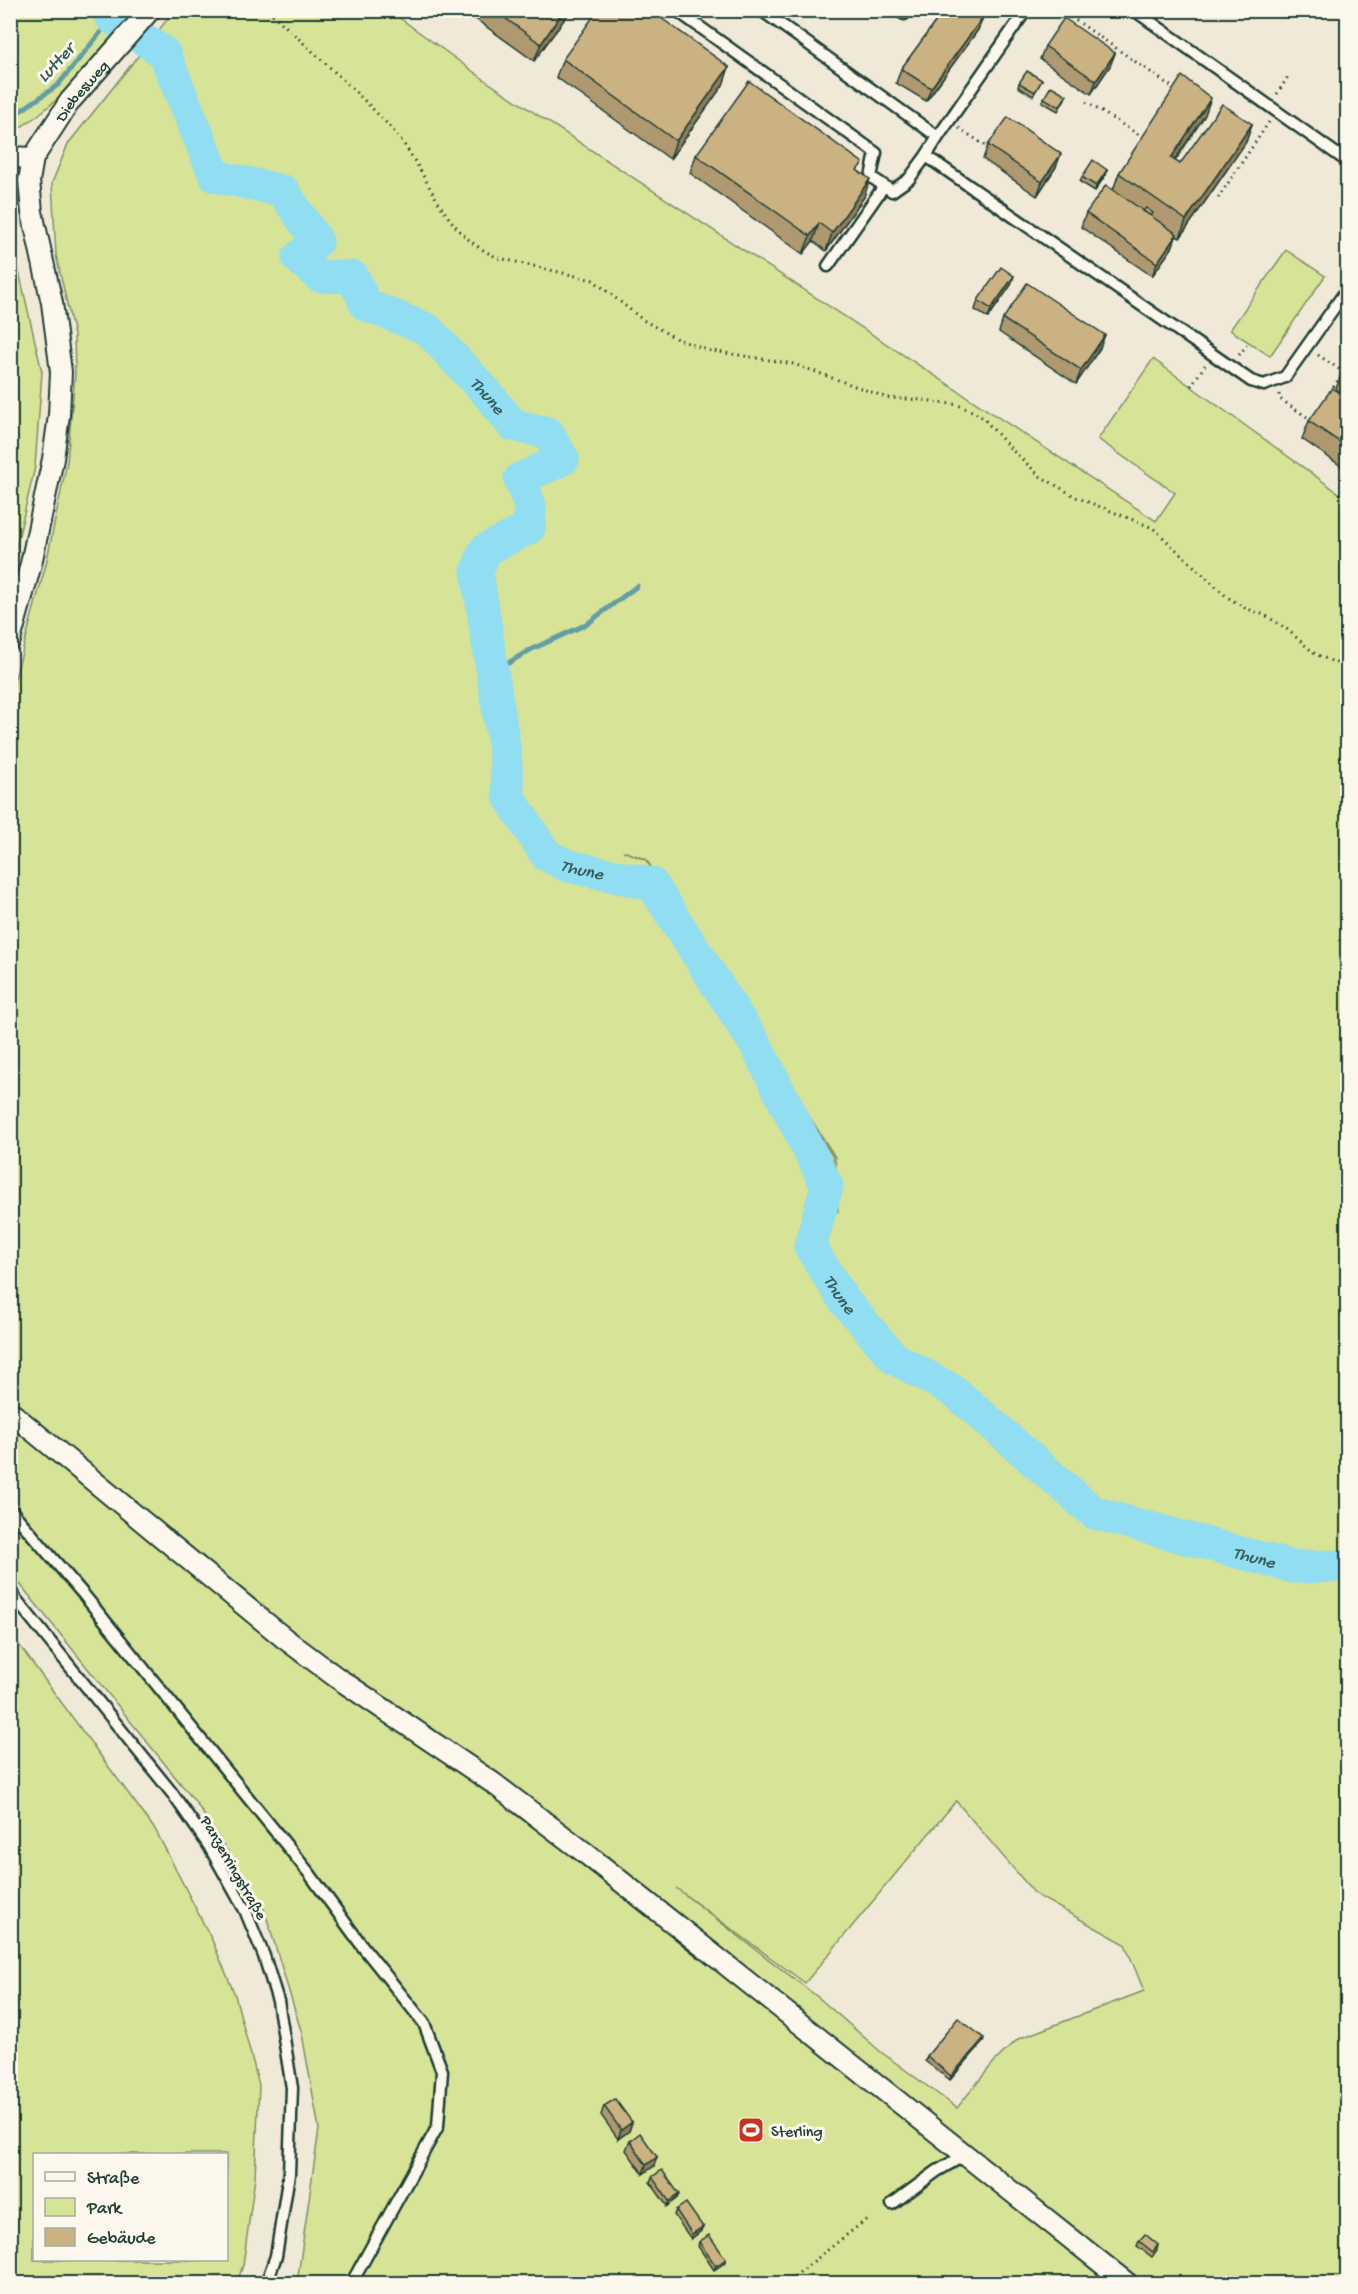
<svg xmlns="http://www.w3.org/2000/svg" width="1358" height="2294" font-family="'Gochi Hand',sans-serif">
  <rect width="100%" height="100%" fill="#f1e9d7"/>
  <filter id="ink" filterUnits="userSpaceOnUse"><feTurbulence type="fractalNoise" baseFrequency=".0167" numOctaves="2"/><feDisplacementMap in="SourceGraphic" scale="12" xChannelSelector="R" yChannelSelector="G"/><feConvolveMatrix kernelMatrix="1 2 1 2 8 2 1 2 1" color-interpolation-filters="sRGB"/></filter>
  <g filter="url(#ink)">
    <!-- green -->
    <path fill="#d7e396" stroke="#7b9065" stroke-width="1.5" fill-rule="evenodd" d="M10 11H134L86 75 37 116 11 134Z
      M174 11H390L489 83 1156 521 1175 493 1098 439 1153 359 1347 499V2283H297L319 2129 302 2034 264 1909 197 1804 11 1573V693L46 564 67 462 75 374 74 335 56 255 52 183 68 144ZM623 851 646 859 835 1157 838 1212 833 1157 646 860ZM956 1801 1036 1895 1125 1944 1144 1991 1018 2039 994 2062 957 2108 881 2052 819 1998 676 1888 805 1983Z
      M10 232 42 372 35 467 11 569Z
      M1286 250 1325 276 1270 356 1230 330Z
      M11 1634 156 1831 212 1940 235 1995 259 2085 255 2178 243 2265 237 2283H11ZM34 2154H226V2260H34Z"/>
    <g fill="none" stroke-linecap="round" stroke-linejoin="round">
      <!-- stream -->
      <path stroke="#639da5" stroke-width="5" d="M10 118 58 85 112 18
        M493 672 530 650 587 624 637 586"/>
      <!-- river -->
      <path stroke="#91ddf1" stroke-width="33" id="s1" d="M107 10 112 18 164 53 215 176 283 191 317 241 298 258 319 276 353 277 366 305 427 329 486 392 513 425 548 433 563 459 520 479 530 506 529 528 485 550 477 572 504 746 509 797 546 855 568 866 652 884 757 1047 827 1186 810 1247 845 1302 894 1358 955 1392 1094 1513 1293 1567 1348 1566"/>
      <!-- lane casing -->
      <g stroke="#1f3d34" stroke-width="15">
        <path id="lane" d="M676 10 876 153 871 177 892 191 909 179 926 156
          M761 10 938 137 1026 10
          M899 10 904 14
          M1134 10 1348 162
          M938 137 926 156 1251 381 1264 385 1285 377 1348 288
          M828 266 884 186
          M10 1509 84 1595 309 1873 363 1947 424 2023 442 2071 438 2126 351 2284
          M10 1592 172 1793 209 1846 245 1910 264 1956 278 2001 292 2088 289 2174 276 2256 266 2284
          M892 2204 937 2171 965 2155"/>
      </g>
      <!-- street casing -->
      <g stroke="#1f3d34" stroke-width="24">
        <g id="street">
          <path d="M10 157 33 158"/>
          <path id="s2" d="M10 640 31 564 53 459 59 415 61 372 52 303 32 212 29 181 33 158 70 101 150 10"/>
          <path d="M10 1412 284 1638 336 1677 493 1783 584 1852 1128 2284"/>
        </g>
      </g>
      <!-- path -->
      <path stroke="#1f3d34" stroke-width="3" stroke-dasharray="1.5 4.5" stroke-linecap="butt" d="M268 10C309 49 352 86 390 127 431 172 438 233 499 258L593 280 643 320 677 339 707 350 794 364 888 398 924 400 958 405 972 411 983 418 1011 449 1040 476 1076 497 1153 528 1227 597 1245 608 1265 615 1288 630 1315 654 1348 668
        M1061 10 1172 87
        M1277 94 1289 75
        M1086 102 1139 135
        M959 128 989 148
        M1218 198 1269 122
        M1239 355 1249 342
        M1318 355 1345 373
        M1191 386 1205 365
        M1330 392 1348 366
        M1279 394 1280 399 1313 421
        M785 2284 868 2218"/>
      <!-- lane -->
      <use href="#lane" stroke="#fbf7ec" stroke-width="10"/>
      <!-- street -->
      <use href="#street" stroke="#fbf7ec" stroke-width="20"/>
    </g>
    <!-- wall -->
    <path fill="#af9970" stroke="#1f3d34" stroke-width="1.5" d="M463 10H571L534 61Z
      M944 10H985L982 16 983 17 978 30 926 101 896 83 901 69Z
      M1045 46 1115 53 1110 66 1091 94 1040 59Z
      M563 59 729 67 723 85 670 159 556 77Z
      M1042 80 1033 96 1018 87 1019 83Z
      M1044 98 1065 99 1058 111 1042 102Z
      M1205 115 1175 161 1180 164 1252 124 1246 142 1180 238 1176 236 1172 248 1152 276 1081 227 1086 213 1113 190 1119 173Z
      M988 145 1056 167 1037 196 983 159Z
      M696 155 859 172 864 197 826 251 813 241 803 254 690 173Z
      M1107 170 1106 174 1095 191 1080 182 1082 177Z
      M1011 285 988 318 975 310 978 300Z
      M1003 319 1100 348 1076 384 999 332Z
      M1347 364V397L1336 389 1342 371Z
      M1347 399V470L1302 439 1309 421Z
      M983 2042 950 2080 925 2061 927 2056Z
      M604 2106 632 2122 629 2131 618 2139 601 2115Z
      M630 2141 654 2166 643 2174 626 2150Z
      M652 2177 679 2194 677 2198 667 2206 650 2182Z
      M676 2210 703 2227 701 2231 691 2239 674 2215Z
      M1139 2241 1158 2245 1157 2250 1152 2257 1137 2246Z
      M699 2242 726 2259 724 2263 714 2270 698 2246Z"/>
    <!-- shaded-wall -->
    <path fill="#8e7d5b" stroke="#1f3d34" stroke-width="1.5" d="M564 10H571L534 61 541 44Z
      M983 17 978 30 926 101 931 88Z
      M1115 53 1110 66 1091 94 1096 81Z
      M729 67 723 85 670 159 676 141Z
      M1211 98 1205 115 1164 176 1171 158Z
      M1252 124 1246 142 1180 238 1186 220Z
      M1061 154 1056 167 1037 196 1042 182Z
      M1107 170 1106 174 1095 191 1096 186Z
      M870 179 864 197 826 251 832 233Z
      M819 223 813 241 803 254 810 236Z
      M1177 234 1172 248 1152 276 1157 263Z
      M1014 276 1011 285 988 318 991 309Z
      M1105 335 1100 348 1076 384 1081 370Z
      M984 2038 983 2042 950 2080 951 2076Z
      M632 2122 629 2131 618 2139 621 2130Z
      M657 2157 654 2166 643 2174 646 2165Z
      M679 2194 677 2198 667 2206 669 2201Z
      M703 2227 701 2231 691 2239 692 2234Z
      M726 2259 724 2263 714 2270 716 2266Z"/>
    <!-- building -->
    <path fill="#cbb282" stroke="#1f3d34" stroke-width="1.5" d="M494 10H564L541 44Z
      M598 10H650L729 67 676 141 563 59Z
      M944 10H974L983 17 931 88 901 69Z
      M1064 18 1115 53 1096 81 1045 46Z
      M1027 71 1042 80 1035 92 1019 83Z
      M1182 76 1211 98 1171 158 1180 164 1222 104 1252 124 1186 220 1119 173Z
      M749 81 863 163 857 170 870 179 832 233 819 223 810 236 696 155Z
      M1051 86 1067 95 1059 107 1044 98Z
      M1008 117 1061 154 1042 182 988 145Z
      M1093 160 1107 170 1096 186 1082 177Z
      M1106 185 1177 234 1157 263 1086 213Z
      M1146 208 1153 213 1151 216 1143 211Z
      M1001 267 1014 276 991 309 978 300Z
      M1027 283 1105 335 1081 370 1003 319Z
      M1347 364V375L1342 371Z
      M1332 388 1347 399V447L1309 421Z
      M958 2018 984 2038 951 2076 927 2056Z
      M615 2099 632 2122 621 2130 604 2106Z
      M640 2133 657 2157 646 2165 630 2141Z
      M662 2170 679 2194 669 2201 652 2177Z
      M686 2203 703 2227 692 2234 676 2210Z
      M1145 2234 1158 2245 1153 2252 1139 2241Z
      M709 2235 726 2259 716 2266 699 2242Z"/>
  </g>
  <!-- icons -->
  <defs>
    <g id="stadium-square" transform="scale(1.35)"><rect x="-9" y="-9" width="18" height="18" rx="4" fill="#c8321e" stroke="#fbf7ec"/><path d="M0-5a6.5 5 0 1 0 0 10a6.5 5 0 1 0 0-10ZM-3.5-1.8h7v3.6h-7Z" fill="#fff"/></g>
  </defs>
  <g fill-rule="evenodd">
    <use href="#stadium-square" x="751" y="2130"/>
  </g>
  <g text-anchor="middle" stroke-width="6" stroke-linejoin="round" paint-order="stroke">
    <!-- street labels -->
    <g font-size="16" fill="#1f3d34" stroke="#fbf7ec">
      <text dy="6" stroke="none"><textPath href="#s2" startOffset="574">Diebesweg</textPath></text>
      <text transform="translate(235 1867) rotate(60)" y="6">Panzerringstraße</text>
    </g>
    <!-- poi labels -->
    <g font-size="16" fill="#1f3d34" stroke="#fbf7ec" text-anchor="start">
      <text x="771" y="2136">Sterling</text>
    </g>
    <!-- water labels -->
    <g font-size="18" font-style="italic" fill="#365d5a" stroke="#fbf7ec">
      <text transform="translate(55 62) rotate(-47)" y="6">Lutter</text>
      <text dy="6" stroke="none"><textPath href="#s1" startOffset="609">Thune</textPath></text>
      <text dy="6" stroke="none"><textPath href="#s1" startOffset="1220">Thune</textPath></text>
      <text dy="6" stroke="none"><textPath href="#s1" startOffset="1760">Thune</textPath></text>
      <text dy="6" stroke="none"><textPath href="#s1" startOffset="2264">Thune</textPath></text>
    </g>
  </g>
  <!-- margin -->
  <rect width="1358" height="2294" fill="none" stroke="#fbf7ec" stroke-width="36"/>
  <rect x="18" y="18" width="1322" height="2258" fill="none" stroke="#1f3d34" stroke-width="2" filter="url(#ink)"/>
  <!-- legend -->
  <rect x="33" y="2153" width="195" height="108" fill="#fbf7ec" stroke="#a3ada2" stroke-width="1.5"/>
  <rect x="45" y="2172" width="30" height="9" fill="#fbf7ec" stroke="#a3ada2" stroke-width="1.5"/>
  <text x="87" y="2183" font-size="18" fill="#1f3d34">Straße</text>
  <rect x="45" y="2198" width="30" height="18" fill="#d7e396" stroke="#a3ada2" stroke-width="1.5"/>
  <text x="87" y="2213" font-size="18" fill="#1f3d34">Park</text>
  <rect x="45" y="2228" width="30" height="18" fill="#cbb282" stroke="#a3ada2" stroke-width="1.5"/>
  <text x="87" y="2243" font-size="18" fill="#1f3d34">Gebäude</text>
</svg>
